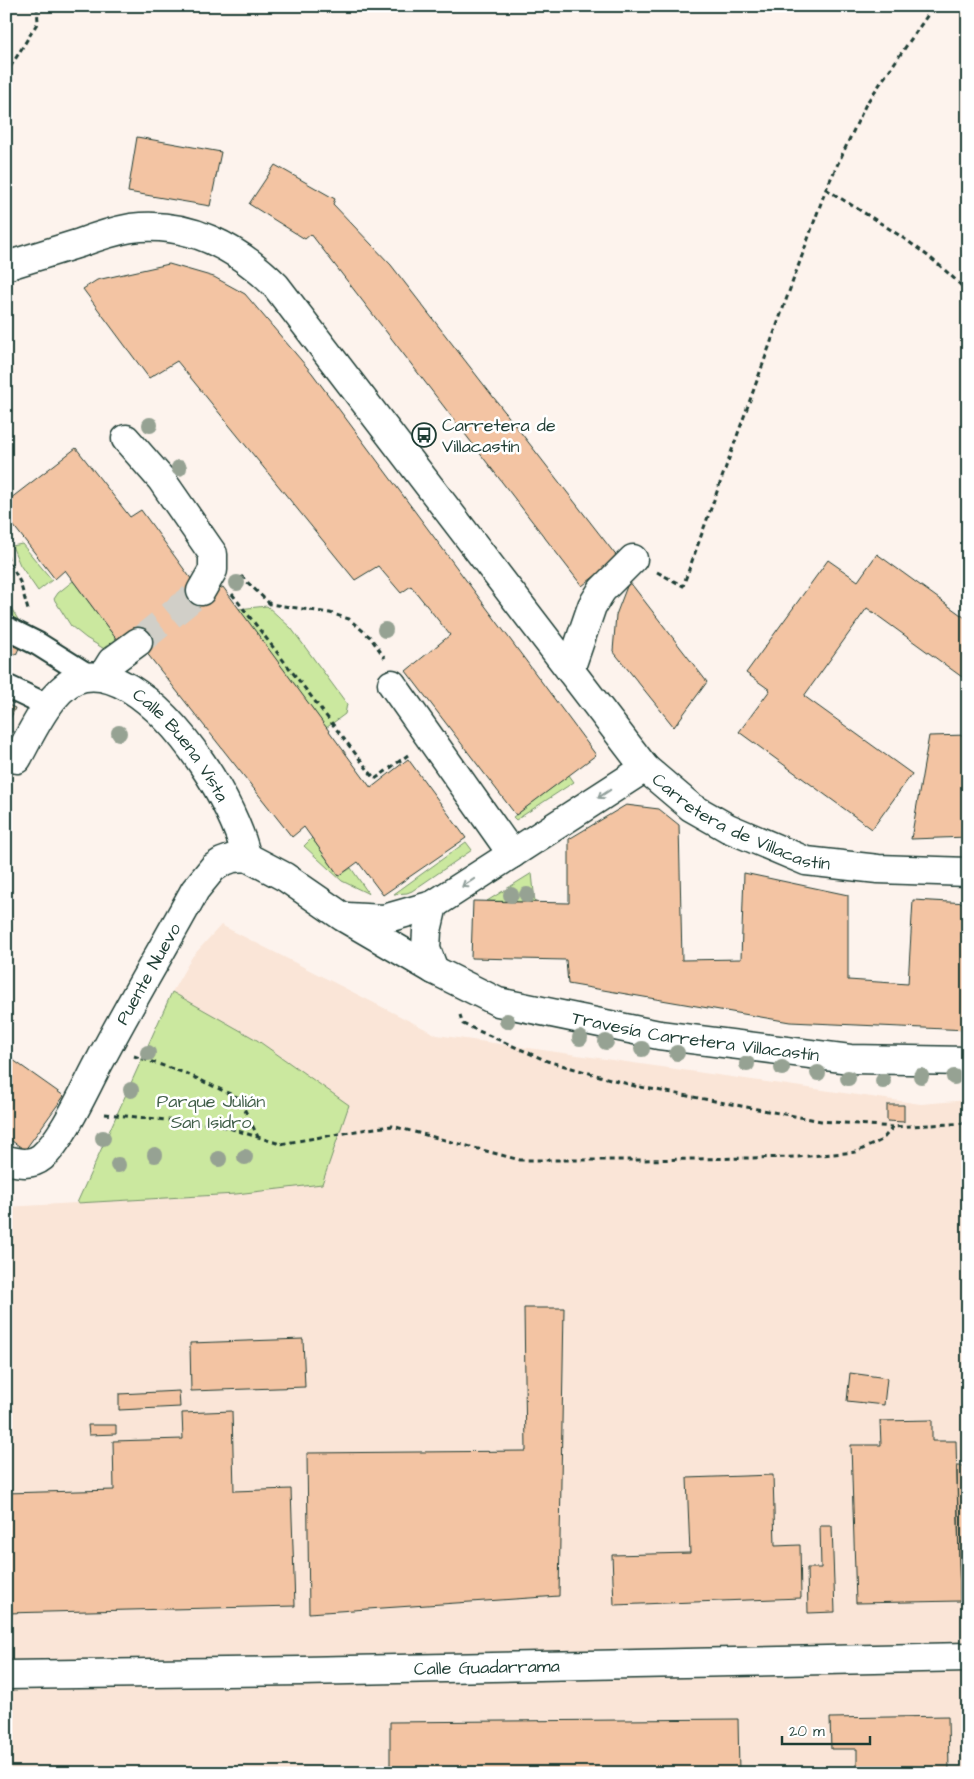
<svg xmlns="http://www.w3.org/2000/svg" width="974" height="1779" font-family="'Architects Daughter',sans-serif">
  <rect width="100%" height="100%" fill="#fdf3ed"/>
  <filter id="ink" filterUnits="userSpaceOnUse"><feTurbulence type="fractalNoise" baseFrequency=".02" numOctaves="2"/><feDisplacementMap in="SourceGraphic" scale="10" xChannelSelector="R" yChannelSelector="G"/><feConvolveMatrix kernelMatrix="1 2 1 2 8 2 1 2 1" color-interpolation-filters="sRGB"/></filter>
  <g filter="url(#ink)">
    <!-- built -->
    <path fill="#fae5d7" d="M221 925 437 1035 921 1104 968 1100V1773H6V1207L236 1194 322 1184 349 1106 257 1040 172 992 192 957Z"/>
    <!-- green -->
    <path fill="#cbe89f" stroke="#75926a" d="M22 544 52 580 38 591 20 565 12 546Z
      M73 581 120 644 106 650 86 638 71 626 54 599 58 593Z
      M6 600 32 642 6 628Z
      M267 606 291 628 347 704 345 714 326 728 238 609Z
      M569 775 574 782 516 820 513 817Z
      M312 838 339 876 351 868 369 894 342 881 304 846Z
      M466 842 472 850 412 891 407 893 394 894Z
      M532 873 535 902 487 901Z
      M172 992 257 1040 349 1105 322 1184 236 1194 77 1203Z"/>
    <!-- building -->
    <path fill="#f3c4a3" stroke="#1f3d34" d="M137 137 221 152 210 206 128 192Z
      M275 165 335 199 333 204 391 265 618 558 582 586 311 234 305 239 249 204Z
      M169 264 214 277 245 294 312 373 596 755 516 815 406 671 450 635 411 586 401 593 378 566 355 580 177 361 149 378 83 289 97 280Z
      M76 448 130 517 141 510 205 598 223 587 371 788 408 759 466 838 383 895 358 862 339 876 304 827 292 837 138 642 120 644 65 570 55 579 6 516V502Z
      M877 554 968 620V670L962 677 867 608 804 696 912 774 872 829 739 732 770 690 746 673 828 560 858 581Z
      M629 581 707 682 674 727 613 651 616 615Z
      M6 631 23 639 16 655 7 650 6 652Z
      M6 704 15 708 8 724 6 723Z
      M968 735V837L911 839 929 736Z
      M626 805 659 809 679 825 682 960 741 959 744 873 848 895V980L908 984 913 900 968 903V1030L790 1022 568 984 566 960 471 958 473 901 569 903V839Z
      M6 1055 64 1096 25 1150 6 1137Z
      M887 1105H904V1122L887 1121Z
      M524 1308H564L559 1596 309 1613 307 1453 526 1451Z
      M303 1339 305 1387 191 1391 190 1343Z
      M850 1373 887 1378 884 1405 847 1401Z
      M179 1391 180 1407 119 1410V1394Z
      M232 1411 234 1491 291 1489 295 1606 6 1613V1493L114 1490 113 1441 183 1439 182 1413Z
      M932 1420V1441H956L960 1601 856 1603 851 1445H881L880 1421Z
      M88 1425H116V1434L89 1435Z
      M957 1466H968V1601H960Z
      M773 1475 775 1546 800 1545 801 1598 614 1605 612 1555 690 1553 687 1478Z
      M820 1526H832L835 1612 808 1613 807 1568H821Z
      M948 1716 949 1773H857V1749H831L830 1718Z
      M738 1719 739 1773H390V1722Z"/>
    <g fill="none" stroke-linecap="round" stroke-linejoin="round">
      <!-- minor-tunnel -->
      <path stroke="#d1cfc8" stroke-width="28" stroke-dasharray="28 14" stroke-linecap="butt" d="M138 642 201 591"/>
      <!-- pedestrian casing -->
      <g stroke="#1f3d34" stroke-width="26">
        <path id="pedestrian" d="M6 628 38 644 89 676
          M6 686 48 706"/>
      </g>
      <!-- minor casing -->
      <g stroke="#1f3d34" stroke-width="31">
        <g id="minor">
          <path d="M126 439 161 479 213 554V570L201 591"/>
          <path d="M570 670 592 606 602 590 633 559"/>
          <path d="M102 677 112 661 138 642"/>
          <path d="M392 684 512 854"/>
          <path id="s1" d="M17 759C31 734 49 693 75 680 94 672 112 678 129 688 181 720 231 799 247 857"/>
          <path d="M433 905 427 931 426 949 434 970"/>
          <path d="M347 917 384 919 433 905 645 768"/>
          <path id="s2" d="M6 1160C19 1163 31 1166 42 1157 64 1138 86 1086 101 1059 131 1002 164 947 195 890L213 868 222 862 233 858 247 857 285 877 343 917 434 970 498 1002 659 1035 850 1059 968 1061"/>
        </g>
      </g>
      <!-- tertiary casing -->
      <g stroke="#1f3d34" stroke-width="31">
        <g id="tertiary">
          <path id="s3" d="M6 266C31 258 55 251 80 243 96 237 114 231 131 228 188 221 237 247 276 286L645 768 691 807 728 828 806 861 878 869 968 872"/>
        </g>
      </g>
      <!-- secondary casing -->
      <g stroke="#1f3d34" stroke-width="31">
        <g id="secondary">
          <path id="s4" d="M6 1675 302 1671 968 1657"/>
        </g>
      </g>
      <!-- path -->
      <path stroke="#1f3d34" stroke-width="3" stroke-dasharray="5 4" stroke-linecap="butt" d="M6 74 38 22 37 6
        M826 189C874 220 929 249 968 293
        M6 555 20 582 28 610
        M657 572 683 586 826 189 866 104 934 6
        M241 576 270 604 330 613 349 619 370 637 385 658
        M232 594 375 779 408 755
        M6 595 10 602
        M460 1015 463 1024 547 1061 635 1086 821 1121 893 1127
        M134 1056 185 1073 239 1098 258 1137
        M105 1114 219 1125 280 1144 368 1129 392 1126 520 1160H643L798 1157 856 1152 882 1140 893 1127 968 1123"/>
      <!-- pedestrian -->
      <use href="#pedestrian" stroke="#fff" stroke-width="22"/>
      <!-- minor -->
      <use href="#minor" stroke="#fff" stroke-width="28"/>
      <!-- tertiary -->
      <use href="#tertiary" stroke="#fff" stroke-width="28"/>
      <!-- secondary -->
      <use href="#secondary" stroke="#fff" stroke-width="28"/>
    </g>
    <!-- trees -->
    <g fill="#96a293">
      <circle cx="150" cy="425" r="8"/>
      <circle cx="179" cy="468" r="8"/>
      <circle cx="237" cy="583" r="8"/>
      <circle cx="385" cy="630" r="8"/>
      <circle cx="119" cy="733" r="8"/>
      <circle cx="511" cy="895" r="8"/>
      <circle cx="527" cy="895" r="8"/>
      <circle cx="507" cy="1021" r="8"/>
      <circle cx="580" cy="1038" r="8"/>
      <circle cx="606" cy="1042" r="8"/>
      <circle cx="642" cy="1049" r="8"/>
      <circle cx="148" cy="1053" r="8"/>
      <circle cx="677" cy="1053" r="8"/>
      <circle cx="747" cy="1064" r="8"/>
      <circle cx="782" cy="1068" r="8"/>
      <circle cx="818" cy="1073" r="8"/>
      <circle cx="921" cy="1076" r="8"/>
      <circle cx="954" cy="1077" r="8"/>
      <circle cx="848" cy="1078" r="8"/>
      <circle cx="883" cy="1081" r="8"/>
      <circle cx="131" cy="1090" r="8"/>
      <circle cx="103" cy="1138" r="8"/>
      <circle cx="155" cy="1155" r="8"/>
      <circle cx="245" cy="1157" r="8"/>
      <circle cx="219" cy="1159" r="8"/>
      <circle cx="118" cy="1165" r="8"/>
    </g>
    <!-- one-way arrows -->
    <defs><path id="oneway-shaft" d="M-6 0H5M1.5-3L5.5 0L1.5 3" fill="none" stroke-width="1.6" stroke-linecap="round" stroke-linejoin="round" transform="scale(1.25)"/></defs>
    <g stroke="#8f9e9a">
      <use href="#oneway-shaft" transform="translate(604 794) rotate(147)"/>
      <use href="#oneway-shaft" transform="translate(468 883) rotate(147)"/>
    </g>
  </g>
  <!-- icons -->
  <defs>
    <g id="bus-ring" transform="scale(1.25)"><circle r="9.5" fill="#fff" stroke="#1f3d34" stroke-width="1.5"/><path d="M-5-6H5V4H4V6H2V4H-2V6H-4V4H-5ZM-3.5-4V0h7V-4ZM-3.5 1.2v1.5H-2V1.2ZM2 1.2v1.5H3.5V1.2Z" fill="#1f3d34"/></g>
  </defs>
  <g fill-rule="evenodd">
    <use href="#bus-ring" x="424" y="435"/>
  </g>
  <g text-anchor="middle" stroke-width="5" stroke-linejoin="round" paint-order="stroke">
    <!-- poi labels -->
    <g font-size="18" fill="#1f3d34" stroke="#fff" text-anchor="start">
      <text x="442" y="431">Carretera de<tspan x="442" dy="21">Villacastín</tspan></text>
    </g>
    <!-- street labels -->
    <g font-size="18" fill="#1f3d34" stroke="#fff">
      <text dy="6" stroke="none"><textPath href="#s1" startOffset="234">Calle Buena Vista</textPath></text>
      <text dy="6" stroke="none"><textPath href="#s3" startOffset="1012">Carretera de Villacastín</textPath></text>
      <text dy="6" stroke="none"><textPath href="#s2" startOffset="250">Puente Nuevo</textPath></text>
      <text dy="6" stroke="none"><textPath href="#s2" startOffset="902">Travesía Carretera Villacastín</textPath></text>
      <text dy="6" stroke="none"><textPath href="#s4" startOffset="481">Calle Guadarrama</textPath></text>
    </g>
    <!-- park labels -->
    <g font-size="18" fill="#415f49" stroke="#fff">
      <text x="211" y="1107">Parque Julián<tspan x="211" dy="21">San Isidro</tspan></text>
    </g>
  </g>
  <!-- margin -->
  <rect width="974" height="1779" fill="none" stroke="#fff" stroke-width="25"/>
  <rect x="12" y="12" width="949" height="1754" fill="none" stroke="#1f3d34" stroke-width="2" filter="url(#ink)"/>
  <!-- scale -->
  <path d="M782 1736v8h88v-8" fill="none" stroke="#1f3d34" stroke-width="2.5"/>
  <text x="789" y="1736" font-size="15" fill="#1f3d34" stroke="#ffffff" stroke-width="4" paint-order="stroke">20 m</text>
</svg>
